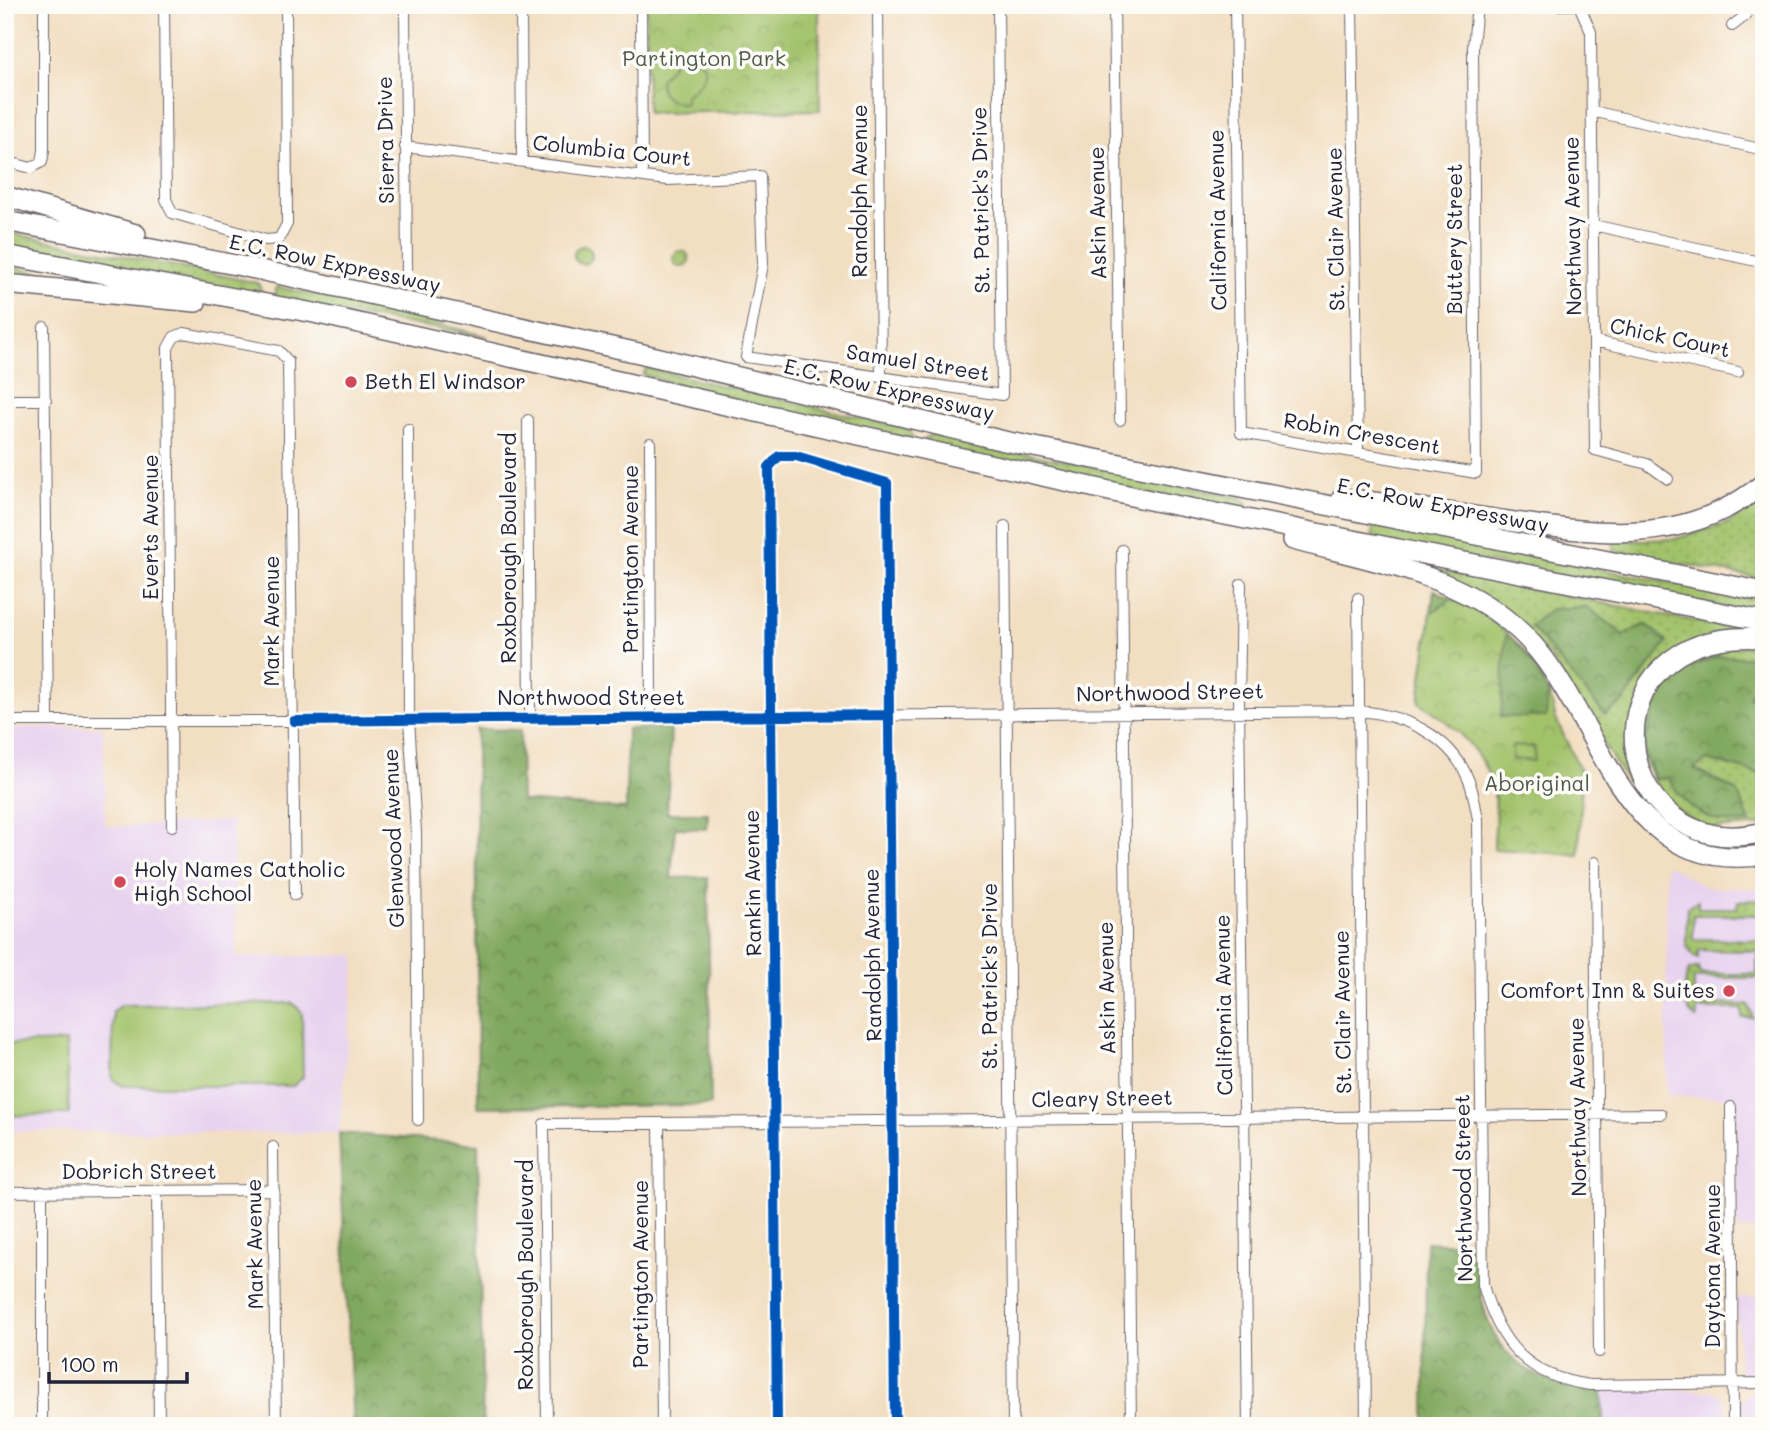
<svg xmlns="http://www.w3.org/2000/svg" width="1769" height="1431" font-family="Mali,sans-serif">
  <defs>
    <pattern id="grass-dots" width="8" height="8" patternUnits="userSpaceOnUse" patternTransform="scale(1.75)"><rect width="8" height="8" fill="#a2c26a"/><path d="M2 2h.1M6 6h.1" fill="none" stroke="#8ba65d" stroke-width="1.8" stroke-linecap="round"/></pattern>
    <pattern id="forest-crowns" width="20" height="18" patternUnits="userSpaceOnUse" patternTransform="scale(1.75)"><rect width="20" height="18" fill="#81a85e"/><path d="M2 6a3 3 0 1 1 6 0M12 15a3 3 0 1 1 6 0" fill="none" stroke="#69884f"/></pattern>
    <pattern id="park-crowns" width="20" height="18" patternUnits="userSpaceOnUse" patternTransform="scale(1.75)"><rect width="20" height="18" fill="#a2c26a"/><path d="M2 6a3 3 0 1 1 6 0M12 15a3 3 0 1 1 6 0" fill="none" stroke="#8ba65d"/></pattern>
  </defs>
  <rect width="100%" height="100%" fill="#fdfcf7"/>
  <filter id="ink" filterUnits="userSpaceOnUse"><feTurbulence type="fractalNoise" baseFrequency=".0143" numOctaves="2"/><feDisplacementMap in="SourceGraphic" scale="14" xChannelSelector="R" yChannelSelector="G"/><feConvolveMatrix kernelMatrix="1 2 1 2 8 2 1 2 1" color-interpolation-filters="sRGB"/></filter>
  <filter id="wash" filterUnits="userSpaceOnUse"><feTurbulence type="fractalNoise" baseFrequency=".00686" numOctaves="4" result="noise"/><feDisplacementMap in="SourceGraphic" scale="28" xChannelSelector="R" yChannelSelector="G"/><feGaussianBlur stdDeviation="1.57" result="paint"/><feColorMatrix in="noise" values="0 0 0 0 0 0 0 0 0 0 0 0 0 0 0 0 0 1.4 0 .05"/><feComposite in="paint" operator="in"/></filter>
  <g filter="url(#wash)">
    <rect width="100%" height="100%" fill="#f2dec1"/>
    <!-- built -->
    <path fill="#e7d2ef" d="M103 727 106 827 232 821 237 957 356 955 339 1133 5 1131V728Z
      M1666 864 1705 887 1764 890V1230L1737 1229V1098L1667 1096Z
      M1764 1297V1378H1755L1743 1375 1739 1367 1737 1298Z
      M1602 1390 1713 1391 1721 1396 1726 1408V1426H1603Z
      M1756 1390H1764V1426H1739V1408L1745 1396Z"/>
    <!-- grass -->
    <path fill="url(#grass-dots)" stroke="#627252" stroke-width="2" d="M5 232 258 283 262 292 255 296 5 247Z
      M5 265 10 266 89 284 5 276Z
      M277 287 372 306 488 337 273 301Z
      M646 368 909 429 913 439 822 422 643 375Z
      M933 434 1241 498 1248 503 1241 513 926 447 925 438Z
      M1764 497V579L1613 551 1614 541 1675 539 1729 523Z
      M1373 525 1764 601V615L1372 540Z
      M1421 567 1734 629 1733 633 1644 682 1638 781 1712 841 1749 845 1764 840V850L1750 852 1687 842 1641 805 1549 655Z
      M1764 646V825L1709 829 1664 801 1643 758 1644 725 1653 695 1672 669 1696 656 1721 647Z
      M1764 900V915H1693V939L1764 940V978H1694V1004L1749 1005 1753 1018H1742V1009H1697V1019C1682 1011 1683 984 1689 970L1699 967 1700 974H1757V951L1699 950 1698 958 1694 957 1686 945 1687 907 1698 901V908H1737L1738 901Z"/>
    <!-- forest -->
    <path fill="url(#forest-crowns)" stroke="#52654c" stroke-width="2" d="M1434 590C1497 620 1538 645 1555 717H1501L1419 702Z
      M1587 607 1624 635 1646 624 1667 642 1623 702 1605 715 1530 626 1551 609Z
      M1717 656 1764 658V676L1749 697 1764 704V775L1707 760 1694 769 1737 791 1750 822C1713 828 1686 809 1668 778L1655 779 1643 748 1655 706 1679 672Z
      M671 728 667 813H708L707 829 675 828 671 878 708 877 711 1105 478 1107 476 729 520 730 521 801 626 809 627 729Z
      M339 1133 478 1144 483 1426H353Z
      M1426 1242 1476 1245C1479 1304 1486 1357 1549 1380 1568 1387 1581 1391 1602 1390L1603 1426H1425Z"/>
    <!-- park -->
    <path fill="url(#park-crowns)" stroke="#627252" stroke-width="2" d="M646 5H819L820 110 647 113Z
      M574 255a9 9 0 1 1 18 0a9 9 0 1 1-18 0Z
      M673 259a8 8 0 1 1 16 0a8 8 0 1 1-16 0Z
      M1452 599 1487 616 1506 633 1501 717H1546L1549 690 1555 717 1582 774 1579 855 1494 849C1494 833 1497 815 1495 799 1489 754 1454 725 1419 702L1431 613Z"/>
    <!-- pitch -->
    <path fill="#a2c26a" stroke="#627252" stroke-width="2" d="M685 54C717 64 706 81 685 96V104L670 100 662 94 660 80 678 57Z
      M1512 746 1534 747V761L1512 759Z
      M293 1003 302 1013 303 1077 293 1086H123L112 1079 113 1012 121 1005Z
      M66 1042 69 1114 5 1116V1044Z"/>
  </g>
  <g filter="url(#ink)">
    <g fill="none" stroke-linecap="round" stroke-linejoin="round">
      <!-- street casing -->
      <g stroke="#6b646a" stroke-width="12">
        <path id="street" d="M164 5 166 199 172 213 266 240 279 239 287 224 286 5
          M405 5 407 275
          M521 5 522 161
          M641 5 642 177
          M878 5 881 377
          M1114 5 1120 420
          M1235 5 1241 433 1476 473 1473 47 1477 5
          M1352 5 1358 452
          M1518 5H1571
          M1579 5 1591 32 1595 450 1647 464 1668 479
          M1732 26 1745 16 1748 5
          M1592 111 1764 150
          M405 147 668 180 760 176 763 264 746 357 1002 395 998 5
          M5 161 31 168 42 162 44 150V5
          M1593 225 1756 261
          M44 327 48 720
          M1594 341 1738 372
          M5 400H46
          M528 420 530 718
          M408 429 409 719 416 832 418 1120
          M650 443 651 717
          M1005 526 1013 1426
          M1122 550 1131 1426
          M1241 584 1239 705 1248 1426
          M1358 598 1366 1426
          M5 721H294L1359 711C1404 715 1451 735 1469 781 1474 793 1475 806 1478 819L1483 1285C1499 1343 1527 1377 1590 1385L1764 1383
          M172 826 168 348 174 337 184 333 279 351 288 361 295 895
          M1595 862 1599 1352
          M1731 1107 1733 1426
          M659 1123 662 1426
          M273 1147 276 1426
          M42 1191V1426
          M157 1191 159 1426
          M5 1192 274 1190
          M547 1426 544 1124 1661 1114
          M777 1426 769 467 779 456H796L887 483 895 1426"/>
      </g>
      <!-- highway casing -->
      <g stroke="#6b646a" stroke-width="22">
        <path id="highway" d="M5 196 136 234
          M5 221 241 266 639 353 1004 441 1764 592
          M5 255 314 313 1154 501 1764 621
          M5 284 196 302
          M1342 498C1393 504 1444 511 1495 519 1590 533 1684 550 1764 483
          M1293 540C1367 560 1453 573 1513 625 1604 701 1610 879 1764 855
          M1764 638C1574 624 1609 870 1764 832"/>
      </g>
      <!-- street -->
      <use href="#street" stroke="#fff" stroke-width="10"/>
      <!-- highway -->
      <use href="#highway" stroke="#fff" stroke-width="19"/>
      <!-- cycleway casing -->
      <g stroke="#fdfcf7" stroke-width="15">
        <path id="cycleway" d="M294 721 889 715
          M777 1426 769 467 779 456H796L887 483 895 1426"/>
      </g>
      <!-- cycleway -->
      <use href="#cycleway" stroke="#0057b8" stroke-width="10"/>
    </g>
  </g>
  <!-- markers -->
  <g fill="#d1495b" stroke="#fdfcf7" stroke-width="2.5">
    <circle cx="351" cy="382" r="7"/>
    <circle cx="120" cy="882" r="7"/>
    <circle cx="1729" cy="991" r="7"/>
  </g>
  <g text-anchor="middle" stroke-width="7" stroke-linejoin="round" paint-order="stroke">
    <!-- park labels -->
    <g font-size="21" fill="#4f5a4b" stroke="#fdfcf7">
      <text x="704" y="66">Partington Park</text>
      <text x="1537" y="791">Aboriginal</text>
    </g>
    <!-- street labels -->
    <g font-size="21" fill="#22223b" stroke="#fdfcf7">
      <text transform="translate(386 140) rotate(-91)" y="7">Sierra Drive</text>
      <text transform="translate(612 151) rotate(6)" y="7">Columbia Court</text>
      <text transform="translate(860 191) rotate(-90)" y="7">Randolph Avenue</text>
      <text transform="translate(981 200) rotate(-91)" y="7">St. Patrick's Drive</text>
      <text transform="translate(1098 213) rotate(-91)" y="7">Askin Avenue</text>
      <text transform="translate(1218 220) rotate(-91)" y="7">California Avenue</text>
      <text transform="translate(1573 226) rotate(-91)" y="7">Northway Avenue</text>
      <text transform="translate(1336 229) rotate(-91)" y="7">St. Clair Avenue</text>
      <text transform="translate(1455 239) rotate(-90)" y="7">Buttery Street</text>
      <text transform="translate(335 264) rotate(12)" y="7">E.C. Row Expressway</text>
      <text transform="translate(1670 338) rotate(12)" y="7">Chick Court</text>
      <text transform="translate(918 363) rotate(9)" y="7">Samuel Street</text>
      <text transform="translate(889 390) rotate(13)" y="7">E.C. Row Expressway</text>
      <text transform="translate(1362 434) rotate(10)" y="7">Robin Crescent</text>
      <text transform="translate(1443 506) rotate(11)" y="7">E.C. Row Expressway</text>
      <text transform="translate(151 527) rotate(-90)" y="7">Everts Avenue</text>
      <text transform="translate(509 548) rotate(-90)" y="7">Roxborough Boulevard</text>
      <text transform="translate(631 559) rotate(-90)" y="7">Partington Avenue</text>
      <text transform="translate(272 621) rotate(-90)" y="7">Mark Avenue</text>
      <text transform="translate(1170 693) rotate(-1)" y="7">Northwood Street</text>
      <text x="591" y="705">Northwood Street</text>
      <text transform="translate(394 838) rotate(-92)" y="7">Glenwood Avenue</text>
      <text transform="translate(753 883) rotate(-91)" y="7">Rankin Avenue</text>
      <text transform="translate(873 955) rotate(-91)" y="7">Randolph Avenue</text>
      <text transform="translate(990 976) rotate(-90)" y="7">St. Patrick's Drive</text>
      <text transform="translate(1107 988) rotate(-91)" y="7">Askin Avenue</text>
      <text transform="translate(1224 1005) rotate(-91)" y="7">California Avenue</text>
      <text transform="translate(1343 1012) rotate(-91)" y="7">St. Clair Avenue</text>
      <text transform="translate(1102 1099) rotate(-1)" y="7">Cleary Street</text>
      <text transform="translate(1578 1107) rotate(-91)" y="7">Northway Avenue</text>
      <text x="139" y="1179">Dobrich Street</text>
      <text transform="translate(1464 1188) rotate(-91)" y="7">Northwood Street</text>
      <text transform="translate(255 1244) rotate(-91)" y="7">Mark Avenue</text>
      <text transform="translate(1713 1266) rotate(-90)" y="7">Daytona Avenue</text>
      <text transform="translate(641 1274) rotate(-90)" y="7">Partington Avenue</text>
      <text transform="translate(526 1275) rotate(-90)" y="7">Roxborough Boulevard</text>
    </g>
    <!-- poi labels -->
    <g font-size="21" fill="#22223b" stroke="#fdfcf7" text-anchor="start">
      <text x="365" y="389">Beth El Windsor</text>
      <text x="134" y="877">Holy Names Catholic<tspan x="134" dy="24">High School</tspan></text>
      <text x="1715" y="998" text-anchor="end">Comfort Inn &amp; Suites</text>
    </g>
  </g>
  <!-- margin -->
  <rect width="1769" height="1431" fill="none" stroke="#fdfcf7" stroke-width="28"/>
  <!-- scale -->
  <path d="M49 1372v10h138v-10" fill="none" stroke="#22223b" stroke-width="3.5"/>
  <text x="60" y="1372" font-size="21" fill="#22223b" stroke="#fdfcf7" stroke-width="5" paint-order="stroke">100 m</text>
</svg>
